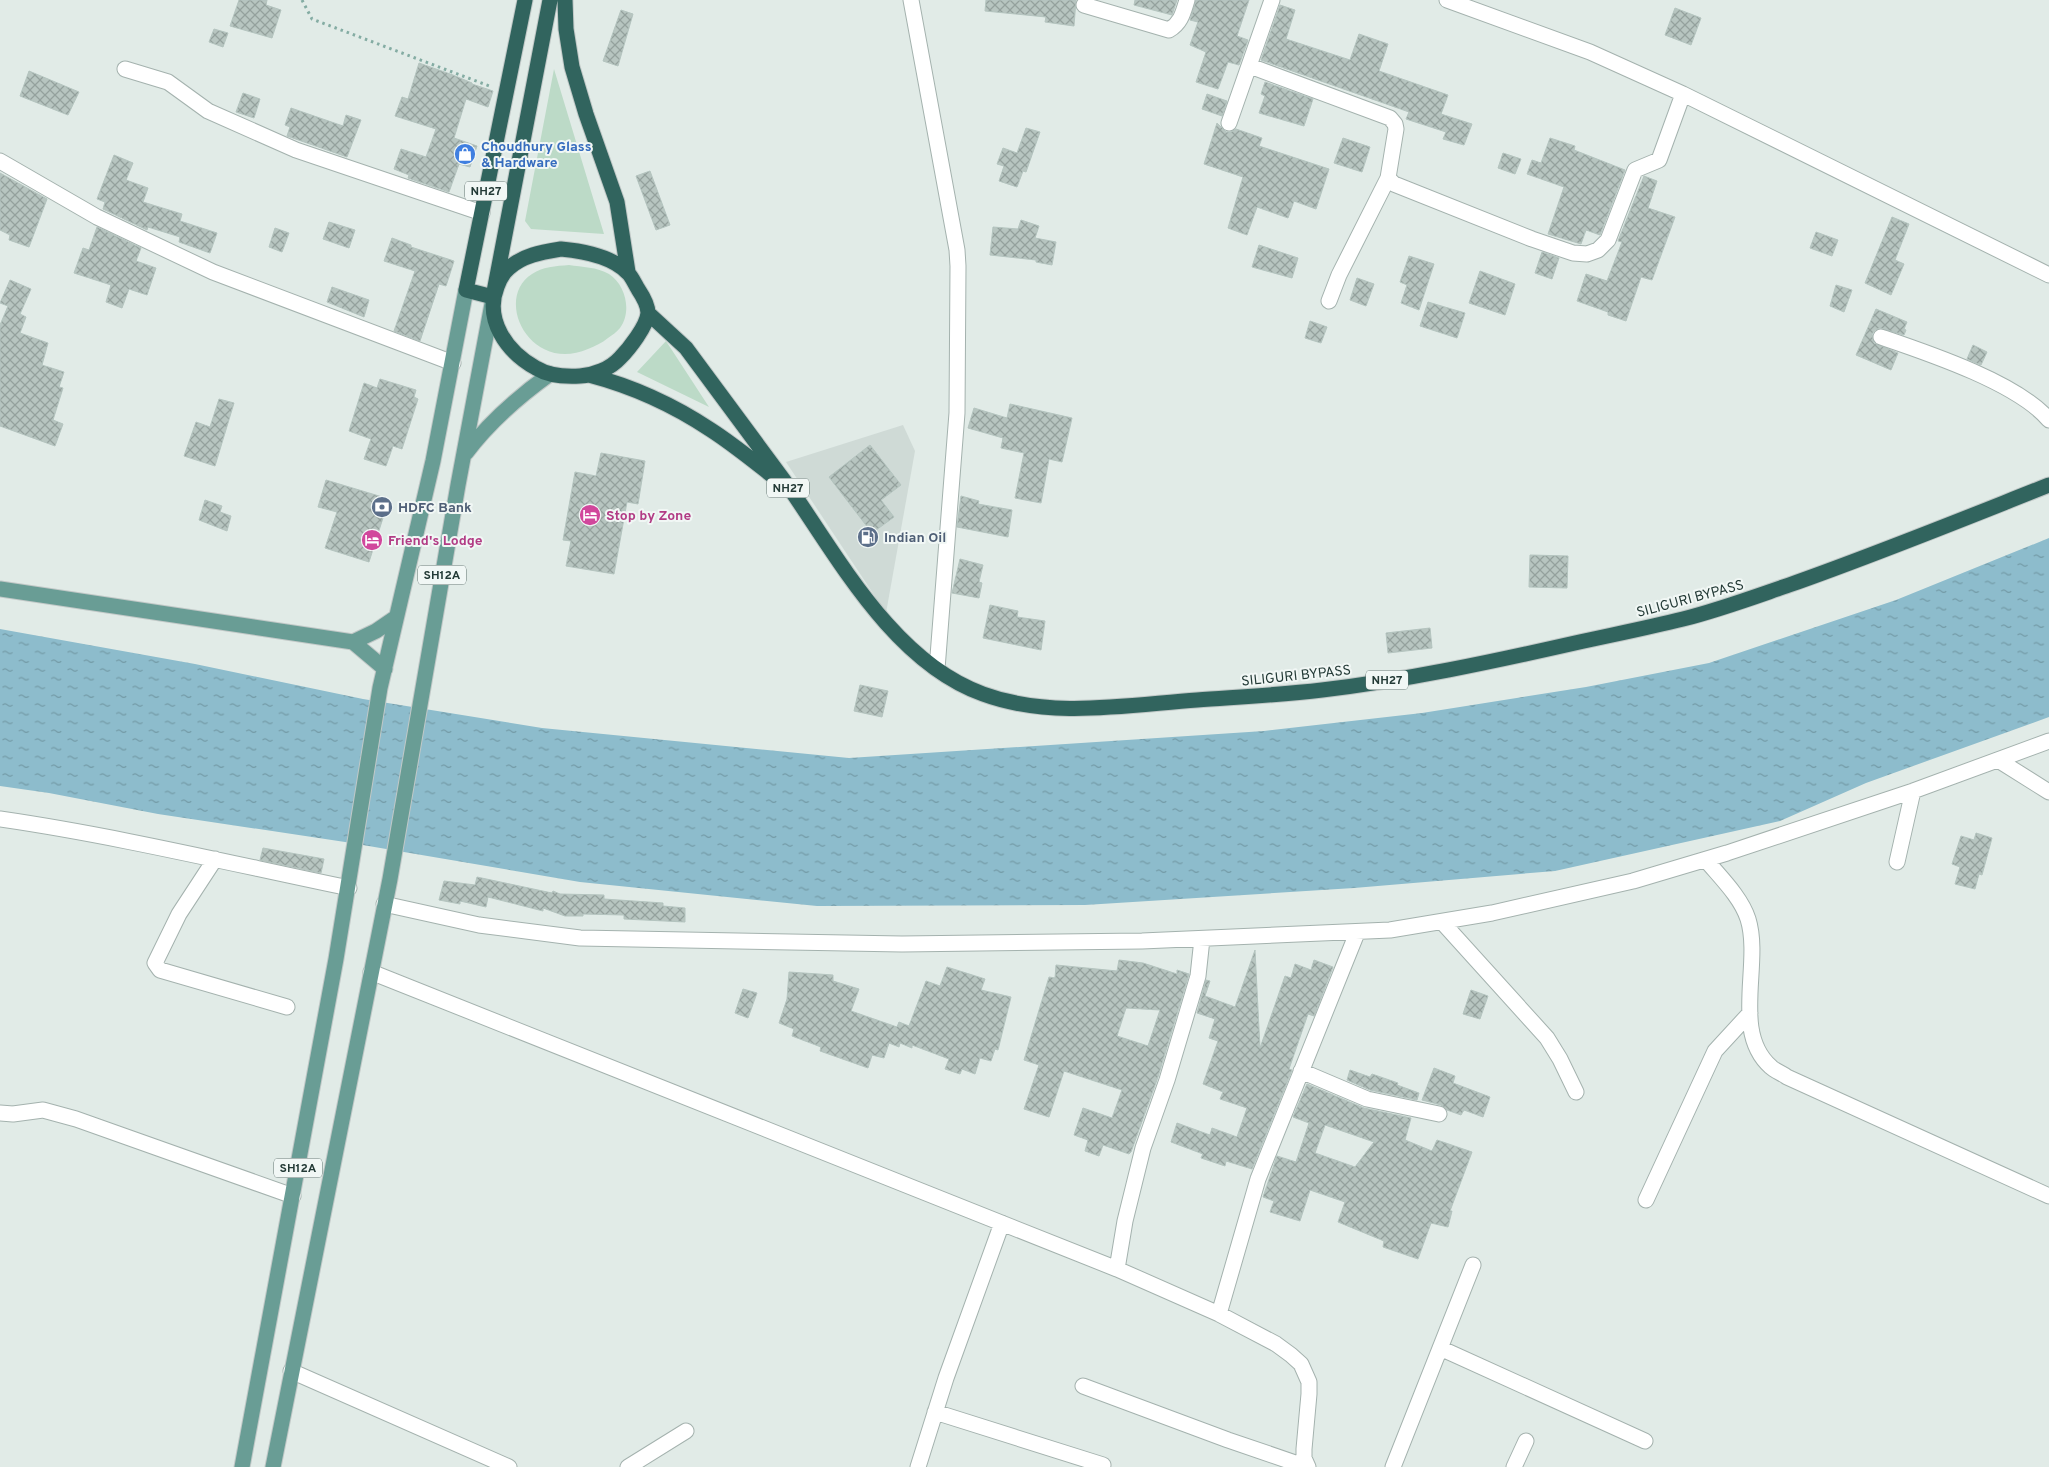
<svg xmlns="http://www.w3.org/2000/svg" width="2049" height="1467" font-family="Overpass,sans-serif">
  <defs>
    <pattern id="water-ripples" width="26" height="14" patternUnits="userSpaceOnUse" patternTransform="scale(1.25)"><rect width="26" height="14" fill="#8dbccc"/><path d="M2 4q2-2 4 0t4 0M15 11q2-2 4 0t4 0" fill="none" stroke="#739aa6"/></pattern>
    <pattern id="building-cross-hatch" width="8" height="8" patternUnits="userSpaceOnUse" patternTransform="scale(1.25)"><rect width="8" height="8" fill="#b7c5c0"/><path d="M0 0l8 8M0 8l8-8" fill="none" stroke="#94a19d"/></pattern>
  </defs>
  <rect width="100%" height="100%" fill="#e1ebe7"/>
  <!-- built -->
  <path fill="#cfdad6" d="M903 425 915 451 886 613 786 462Z"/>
  <!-- green -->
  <path fill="#bcdac7" d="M554 69 604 234 531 229 525 221Z
    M569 265C582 267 597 267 609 274 626 285 632 312 620 328 617 332 612 335 608 338 602 343 595 346 588 349 530 374 493 299 532 274 542 267 556 266 569 265Z
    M666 341 709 407 637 372Z"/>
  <!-- water -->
  <path fill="url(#water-ripples)" d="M2049 538V717L1866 783 1780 821 1555 871 1354 888 1085 905 817 906 580 882 345 842 158 814 49 793 0 786V629L195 664 363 699 542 728 849 758 1264 731 1422 713 1586 687 1709 663 1896 600Z"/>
  <!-- building -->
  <path fill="url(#building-cross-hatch)" stroke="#b4c4bf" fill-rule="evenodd" d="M239 0H267L266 5 281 10 272 38 230 26Z
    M986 0H1076L1074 26 1045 22 1046 17 985 11Z
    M1135 0H1177L1172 15 1134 5Z
    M1196 0H1249L1237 36 1248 40 1239 65 1228 62 1218 89 1196 82 1206 52 1190 45 1198 22 1190 20Z
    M1280 5 1295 10 1286 39 1350 60 1359 34 1388 44 1379 71 1448 95 1441 114 1472 124 1464 145 1443 139 1446 132 1406 119 1409 112 1261 60Z
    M1675 8 1701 18 1691 45 1665 35Z
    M621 10 633 14 618 66 603 61Z
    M214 29 228 33 223 47 209 42Z
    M419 63 453 75 472 83V84L493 91 488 107 466 99 454 138 477 146 470 167 459 164 449 192 408 178 409 175 394 169 401 149 426 157 436 129 395 116 402 97 408 99Z
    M29 71 79 92 68 115 20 96Z
    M1265 82 1313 99 1304 126 1259 113 1265 96 1261 94Z
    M243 93 260 99 254 118 236 112Z
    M1207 94 1227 101 1222 116 1202 109Z
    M291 108 343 126 346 115 361 120 347 157 287 136 290 127 285 125Z
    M1217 123 1226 132H1231L1236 129 1262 138 1259 146 1329 169 1316 209 1294 201 1288 218 1257 207 1247 235 1228 228 1243 177 1204 164Z
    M1026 128 1040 132 1026 172 1023 171 1017 187 999 181 1004 166 997 164 1003 148 1017 153Z
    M1343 138 1370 147 1362 172 1334 163Z
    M1550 138 1575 146 1574 150 1625 170 1600 235 1586 230 1581 244 1548 234 1564 187 1527 174 1532 160 1541 163Z
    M1503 153 1521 159 1515 174 1498 168Z
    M114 155 133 163 126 180 148 188 143 202 182 214 180 221 217 233 210 253 179 242 180 237 148 227 147 230 103 209 105 202 97 199Z
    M650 171 670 225 656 230 636 176Z
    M0 173 47 199 29 247 9 240 10 235 0 230Z
    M1644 176 1657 181 1648 208 1675 217 1652 280 1641 277 1626 321 1608 315V312L1577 301 1586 274 1607 281 1622 242 1618 241Z
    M1892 217 1909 224 1895 260 1904 264 1891 295 1865 283Z
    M1021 220 1039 226 1035 238 1056 242 1052 265 1036 262V260L990 255 993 227 1018 229Z
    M329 222 355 230 349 248 323 239Z
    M97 227 141 248 136 261 156 268 147 295 129 289 122 308 106 302 111 285 74 273 83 248 89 250Z
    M275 228 289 233 282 252 269 247Z
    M1816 232 1838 240 1832 256 1810 248Z
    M392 238 411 245V247L454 261 446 286 439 284 420 341 394 331 415 271 384 261Z
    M1259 245 1298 258 1292 278 1252 267Z
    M1542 252 1559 258 1552 279 1535 273Z
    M1409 256 1434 264 1419 310 1401 303 1407 285 1400 282Z
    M1480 271 1515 284 1505 315 1469 303Z
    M1357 278 1374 284 1366 306 1350 300Z
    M10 280 31 289 20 314 26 317 20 333 48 343 42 365 64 372 59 387 63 388 53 420 63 424 55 446 0 426V325L8 306 0 303Z
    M1836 285 1852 290 1844 312 1830 306Z
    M332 287 369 300 364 317 327 302Z
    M1428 302 1465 313 1457 338 1420 326Z
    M1876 309 1907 322 1904 329 1906 330 1904 335 1880 328 1875 330 1872 334 1874 343 1898 353 1891 370 1856 355Z
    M1310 321 1327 327 1321 343 1305 338Z
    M1973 345 1987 352 1981 365 1967 359Z
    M380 379 416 390 414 397 418 399 402 449 393 446 386 466 364 459 371 439 349 431 364 383 377 388Z
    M219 399 234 403 215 466 184 456 196 422 210 427Z
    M1010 404 1072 418 1062 462 1049 459 1041 503 1015 498 1024 453 1001 448 1003 438 968 428 974 408 1007 418Z
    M870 445 901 485 881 500 894 517 872 533 829 477Z
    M601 453 645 461 638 504 627 502 614 574 566 566 571 541 563 540 575 472 596 476Z
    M326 480 389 499 369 562 325 548 337 512 318 507Z
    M961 496 979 501 978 504 1012 510 1008 537 957 527Z
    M205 500 222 506 220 512 231 516 227 531 199 520Z
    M1530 555 1568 556 1567 588 1529 587Z
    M960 559 983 565 979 582 982 583 979 598 952 593Z
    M990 605 1018 611 1017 617 1045 621 1041 650 983 638Z
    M1430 628 1432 648 1388 653 1386 633Z
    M860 685 888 691 882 717 854 711Z
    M1976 833 1992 838 1982 875 1979 874 1975 889 1955 884 1960 867 1952 864 1961 836 1974 840Z
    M263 848 324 859 321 873 260 860Z
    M477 877 552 893 553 891 560 894 604 895V899L663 903V906L685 908V922L624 919V915L583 914V916H565L543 908V911L488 897 486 907 460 901V904L439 900 444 881 475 885Z
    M1255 950 1260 1048 1285 976 1291 978 1295 964 1311 970 1314 960 1333 967 1314 1016 1308 1014 1289 1069 1292 1070 1252 1169 1226 1161 1225 1166 1201 1158 1203 1154 1171 1142 1177 1123 1210 1135 1212 1128 1237 1137 1247 1108 1220 1099 1223 1092 1203 1084 1218 1041 1209 1038 1215 1019 1197 1013 1206 980 1210 981 1205 996 1235 1007Z
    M1119 960 1143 963 1177 974V970L1189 974 1158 1077 1131 1152 1129 1154 1103 1145 1099 1156 1085 1151 1088 1140 1074 1135 1083 1108 1112 1118 1122 1090 1064 1071 1049 1117 1024 1109 1039 1065 1024 1060 1049 977 1055 978 1056 965 1117 971ZM1126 1008 1160 1010 1148 1046 1117 1036Z
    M947 967 985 979 981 990 1011 997 998 1050 995 1049 991 1061 980 1058 975 1074 962 1069 960 1074 945 1069 949 1059 912 1045V1048L900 1043 899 1047 889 1043 884 1058 872 1055 868 1068 820 1051 821 1047 792 1036 794 1029 779 1023 787 999 789 972 833 975V981L859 989 851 1011 897 1027 899 1022 909 1026 926 981 940 986Z
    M743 989 757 993 748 1018 735 1013Z
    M1471 990 1488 996 1480 1019 1463 1014Z
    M1434 1068 1455 1076 1453 1083 1490 1097 1483 1117 1464 1110 1461 1115 1447 1110 1441 1105 1422 1100Z
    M1350 1070 1370 1077 1372 1074 1398 1083 1397 1085 1419 1093 1417 1100 1370 1090 1347 1080Z
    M1307 1084 1364 1108 1411 1118 1405 1140 1432 1151 1437 1140 1472 1152 1450 1211H1452L1448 1227 1431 1223 1418 1259 1383 1247 1384 1241 1338 1222 1345 1202 1310 1190 1300 1221 1270 1212 1274 1201 1263 1197 1277 1156 1296 1162 1309 1123 1293 1117ZM1325 1125 1374 1142 1355 1167 1315 1153Z"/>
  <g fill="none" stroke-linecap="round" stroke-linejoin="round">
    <!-- minor casing -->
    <g stroke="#a4b2ae" stroke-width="17">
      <path id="minor" d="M911 0 957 250 958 266 957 413 937 669
        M1447 0 1590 52 1683 94 2049 275
        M1084 5 1169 30C1181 23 1183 13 1187 0
        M1250 66 1390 118 1395 124 1396 129 1388 178 1394 184 1532 239 1573 253 1587 254 1598 250 1608 240 1635 170 1659 160 1683 94
        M125 69 168 82 208 111 296 150 482 213
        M1229 123 1272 0
        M0 161 97 217 213 272 453 363
        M1329 301 1339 275 1388 178
        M1881 337C1928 353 2018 383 2049 420
        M1998 760 2049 792
        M0 819C117 836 233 864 349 888
        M215 859 179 914 155 963 160 970 287 1007
        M1706 860C1720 877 1741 897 1748 919 1762 964 1731 1032 1771 1067 1775 1071 1782 1073 1787 1077L2049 1196
        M1897 862 1913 791
        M384 904 479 925 580 938 902 944 1142 941 1390 930 1492 913 1633 881 1727 853 1913 791 2049 741
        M1443 923 1547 1038 1560 1059 1576 1092
        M371 972 1117 1269 1219 1314 1276 1344 1291 1355 1301 1364 1309 1382V1394L1304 1449V1458L1308 1467
        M1301 1071 1367 1099 1439 1114
        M0 1113 13 1114 43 1110 76 1119 293 1196
        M1646 1200 1715 1051 1750 1013
        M1117 1269 1125 1221 1143 1148 1167 1080 1198 976 1202 939
        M1219 1314 1258 1179 1357 933
        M1440 1348 1645 1441
        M291 1371 509 1467
        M1083 1386 1228 1440 1307 1467
        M935 1412 1103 1465
        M628 1467 686 1431
        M918 1467 946 1378 1002 1223
        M1393 1467 1473 1265
        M1514 1467 1526 1441"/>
    </g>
    <!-- major casing -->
    <g stroke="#c1c8c7" stroke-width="17">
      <path id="major" d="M466 453C490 421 518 397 550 374
        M0 589 353 642 385 669
        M353 642 376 631 395 618
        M242 1467 336 959 380 688 433 461 466 290
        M273 1467 390 879 458 485 492 304"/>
    </g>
    <!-- highway casing -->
    <g stroke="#c1c8c7" stroke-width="17">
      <path id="highway" d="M525 0 466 290 493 297 550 0
        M565 0 566 29 572 67 586 114 617 202 628 272
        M561 249C583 251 612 256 628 273 632 277 635 284 638 289 642 295 648 306 648 313 647 326 629 349 620 358 610 369 594 375 580 376 564 377 549 376 536 368 507 352 484 320 497 287 499 281 503 273 509 268 523 255 543 252 561 249Z
        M589 375C631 386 675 406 711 430 739 448 764 470 791 490L686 348 648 313
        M791 490C841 563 896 663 983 694 1051 719 1127 705 1197 700 1238 697 1280 695 1322 690 1407 680 1491 662 1575 643 1611 635 1647 628 1683 619 1719 610 1754 597 1789 585 1877 554 1963 519 2049 485"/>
    </g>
    <!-- path -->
    <path stroke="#84aca3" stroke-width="3" stroke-dasharray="2.5 4" stroke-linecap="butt" d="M302 0 312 19 492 87"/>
    <!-- minor -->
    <use href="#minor" stroke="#fff" stroke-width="15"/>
    <!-- major -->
    <use href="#major" stroke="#699d95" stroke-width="15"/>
    <!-- highway -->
    <use href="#highway" stroke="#31645e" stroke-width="15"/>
  </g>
  <!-- icons -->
  <defs>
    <g id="shop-disc" transform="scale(1.125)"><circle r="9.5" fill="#3f7fe0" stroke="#f1f7f5"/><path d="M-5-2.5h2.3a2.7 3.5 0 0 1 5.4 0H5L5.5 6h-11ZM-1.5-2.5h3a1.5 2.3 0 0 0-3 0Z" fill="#fff"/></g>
    <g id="bank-disc" transform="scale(1.125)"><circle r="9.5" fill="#5c6f8a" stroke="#f1f7f5"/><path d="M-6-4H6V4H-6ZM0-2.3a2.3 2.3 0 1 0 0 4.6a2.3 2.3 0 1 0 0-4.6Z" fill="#fff"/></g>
    <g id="hotel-disc" transform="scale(1.125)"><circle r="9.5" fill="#d1479c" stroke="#f1f7f5"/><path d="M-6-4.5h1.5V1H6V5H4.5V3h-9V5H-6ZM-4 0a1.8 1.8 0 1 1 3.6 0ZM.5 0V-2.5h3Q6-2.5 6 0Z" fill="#fff"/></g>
    <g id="fuel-disc" transform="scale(1.125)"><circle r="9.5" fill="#5c6f8a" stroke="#f1f7f5"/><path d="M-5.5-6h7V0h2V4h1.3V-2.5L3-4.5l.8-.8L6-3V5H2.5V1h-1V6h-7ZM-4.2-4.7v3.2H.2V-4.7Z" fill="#fff"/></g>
  </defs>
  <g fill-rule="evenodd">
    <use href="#shop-disc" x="465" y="154"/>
    <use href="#bank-disc" x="382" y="507"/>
    <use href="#hotel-disc" x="590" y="515"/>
    <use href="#fuel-disc" x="868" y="537"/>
    <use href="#hotel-disc" x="372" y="540"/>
  </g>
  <g text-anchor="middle" stroke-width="4" stroke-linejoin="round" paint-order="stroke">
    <!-- shield labels -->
    <g fill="#f1f7f5" stroke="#61736f" stroke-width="1">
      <rect x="465" y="181.5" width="42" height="19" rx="4"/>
      <rect x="767" y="478.5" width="42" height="19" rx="4"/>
      <rect x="418" y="565.5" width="48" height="19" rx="4"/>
      <rect x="1366" y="670.5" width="42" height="19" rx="4"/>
      <rect x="274" y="1158.5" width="48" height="19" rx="4"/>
    </g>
    <g font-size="12" font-weight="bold" fill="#233a36">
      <text x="486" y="195">NH27</text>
      <text x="788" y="492">NH27</text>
      <text x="442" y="579">SH12A</text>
      <text x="1387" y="684">NH27</text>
      <text x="298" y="1172">SH12A</text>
    </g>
    <!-- shop labels -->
    <g font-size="14" font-weight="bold" fill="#366cbe" stroke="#f1f7f5" text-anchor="start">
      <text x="481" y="151">Choudhury Glass<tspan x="481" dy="16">&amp; Hardware</tspan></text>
    </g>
    <!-- service labels -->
    <g font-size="14" font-weight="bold" fill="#4e5e75" stroke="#f1f7f5" text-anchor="start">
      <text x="398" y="512">HDFC Bank</text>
      <text x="884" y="542">Indian Oil</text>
    </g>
    <!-- hotel labels -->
    <g font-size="14" font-weight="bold" fill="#b23c85" stroke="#f1f7f5" text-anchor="start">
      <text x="606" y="520">Stop by Zone</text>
      <text x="388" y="545">Friend's Lodge</text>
    </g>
    <!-- street labels -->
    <g font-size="14" fill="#233a36" stroke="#f1f7f5">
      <text transform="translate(1690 598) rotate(-15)" y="5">SILIGURI BYPASS</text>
      <text transform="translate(1296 675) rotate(-6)" y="5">SILIGURI BYPASS</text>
    </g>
  </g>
</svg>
